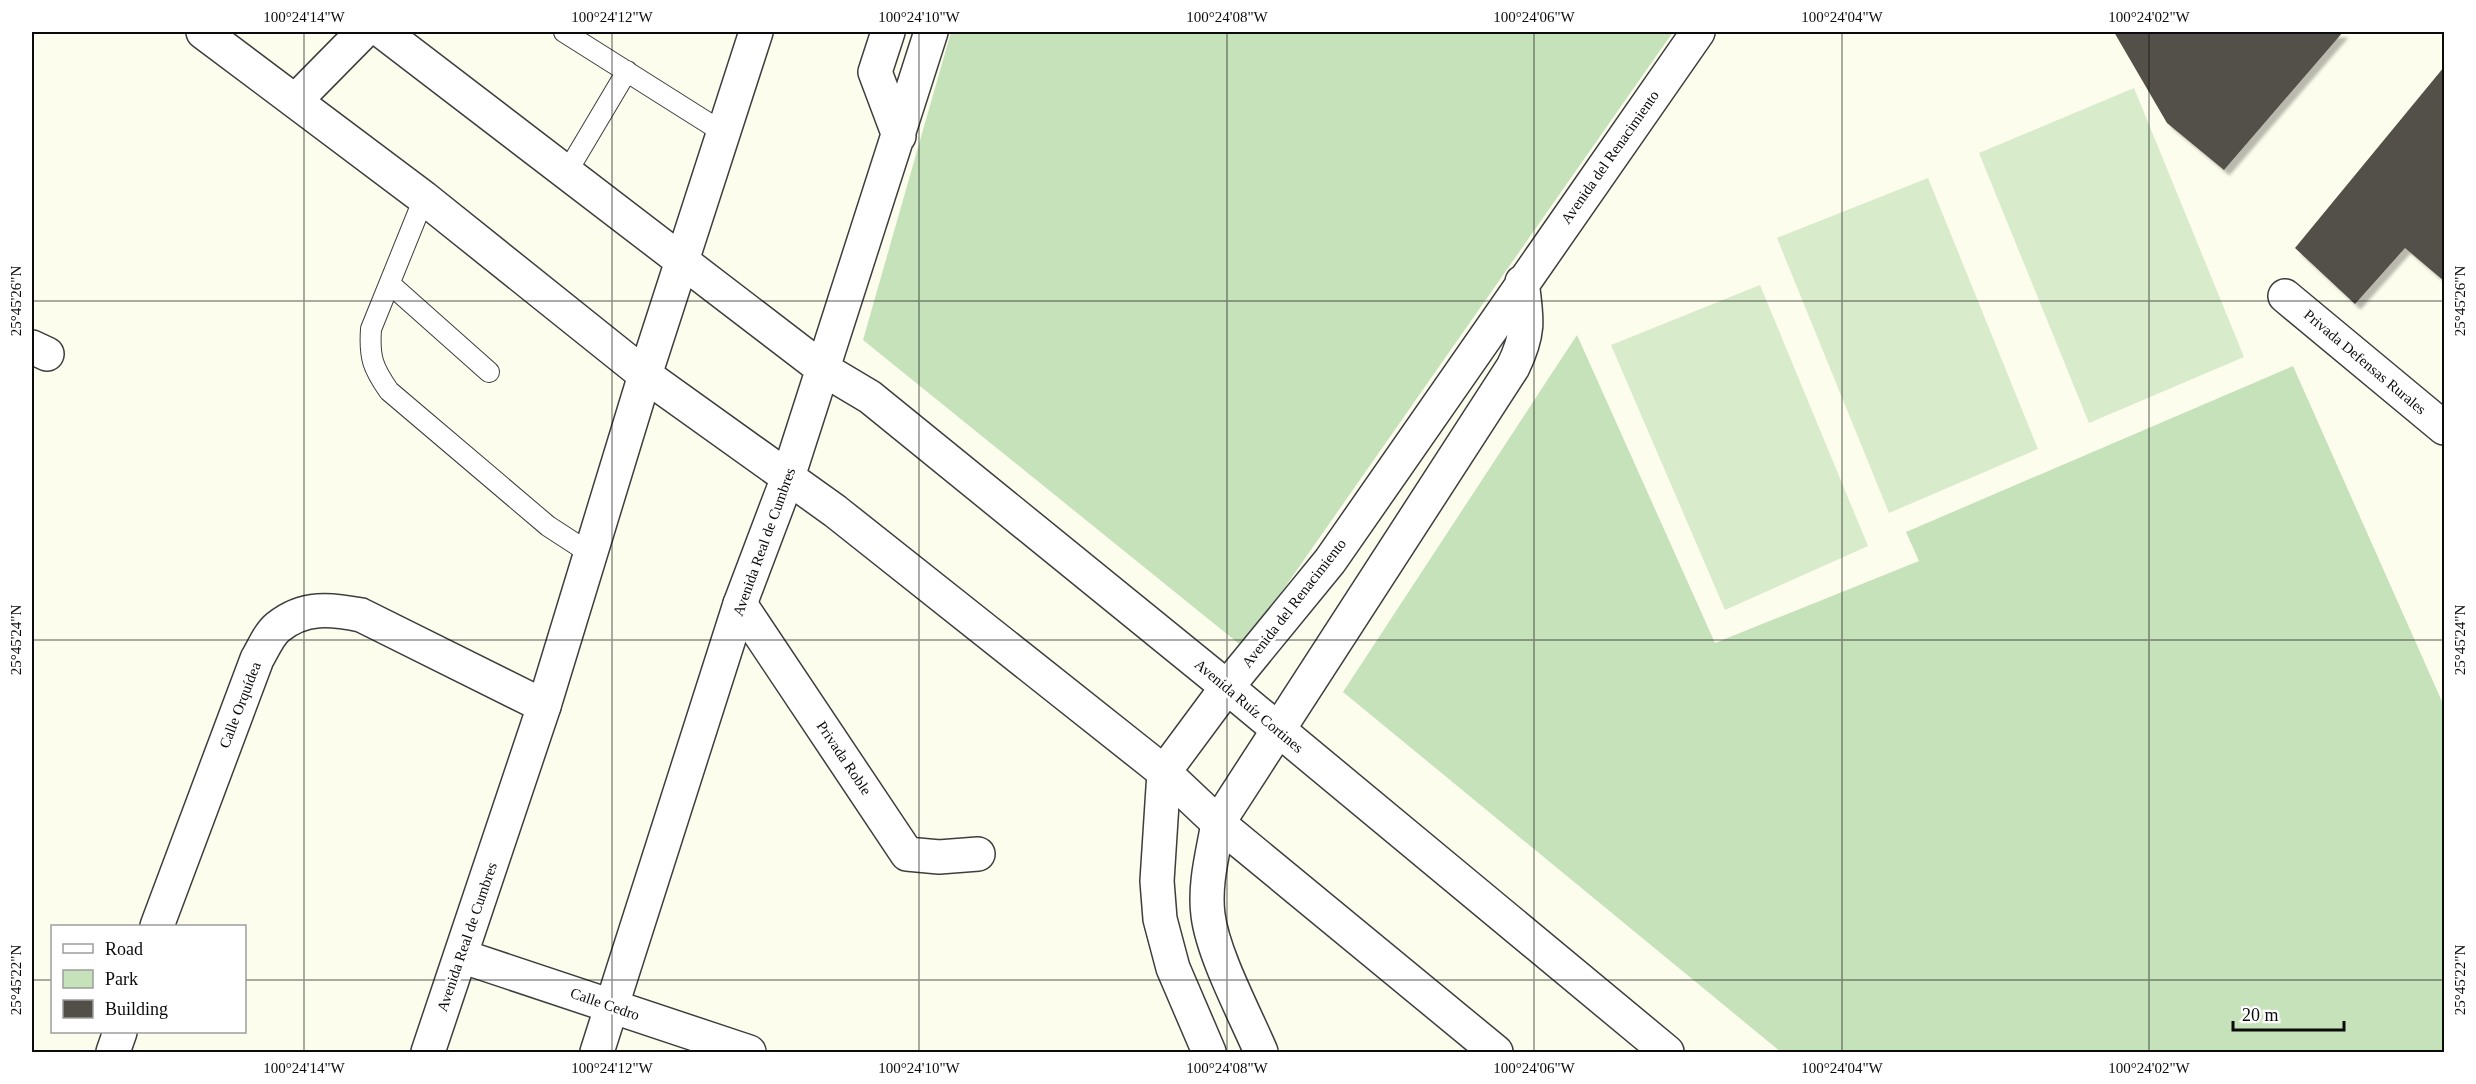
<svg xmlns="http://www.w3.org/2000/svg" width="2476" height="1084" font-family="Georgia,serif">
  <defs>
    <filter id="shadow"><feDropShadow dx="5.5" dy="5.5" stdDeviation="1.5" flood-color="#0004"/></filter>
  </defs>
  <rect width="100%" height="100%" fill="#fcfdec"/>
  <!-- green -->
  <path fill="#c6e2ba" d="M951 32H1673L1243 647 863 340Z
    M1577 335 1715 643 1919 561 1906 532 2293 366 2444 706V1052H1781L1343 692Z"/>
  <!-- pitch -->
  <path fill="#d8ebcb" d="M2134 88 2244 357 2089 423 1979 153Z
    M1928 178 2038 449 1889 513 1777 238Z
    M1760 285 1868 546 1725 610 1611 345Z"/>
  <!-- building -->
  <path fill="#524f49" filter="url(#shadow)" d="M2114 32H2343L2224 170 2167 123Z
    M2444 67V281L2405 248 2355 304 2295 248Z"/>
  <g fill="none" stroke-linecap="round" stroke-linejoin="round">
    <!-- service casing -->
    <g stroke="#3e3e3e" stroke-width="22">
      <path id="service" d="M564 32 724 133
        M567 172 627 71
        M424 198 371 329C369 358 373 368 389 391L548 526 591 554
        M390 284 489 372"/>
    </g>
    <!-- minor casing -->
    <g stroke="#3e3e3e" stroke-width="36">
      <path id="minor" d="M2285 296 2444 428
        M32 347 47 354
        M740 604 907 854 939 857 978 854
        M157 926 257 659C263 649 269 634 278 627 304 606 331 609 361 615L544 706
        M461 956 749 1052
        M113 1052 120 1032
        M1209 1052 1173 968 1160 919 1157 881 1164 772 1227 687 1330 561 1698 32
        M1261 1052C1245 1014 1213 955 1208 915 1204 884 1213 853 1218 823L1513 367C1530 332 1527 319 1522 282"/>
    </g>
    <!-- tertiary casing -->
    <g stroke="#3e3e3e" stroke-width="36">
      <path id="tertiary" d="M203 32 424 198 645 375 835 511 1164 772 1218 823 1496 1052
        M383 32 823 369 870 397 1227 687 1667 1052
        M888 32 875 72 899 136
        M295 101 363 32
        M428 1052 544 706 645 375 756 32
        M597 1052 740 604 788 477 931 32"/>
    </g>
    <!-- service -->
    <use href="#service" stroke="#fff" stroke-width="20"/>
    <!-- minor -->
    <use href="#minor" stroke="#fff" stroke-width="33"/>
    <!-- tertiary -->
    <use href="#tertiary" stroke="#fff" stroke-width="33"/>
  </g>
  <!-- ticks -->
  <path fill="none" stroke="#0b0b0b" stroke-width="1.5" stroke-opacity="0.45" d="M304 32V1052M612 32V1052M919 32V1052M1227 32V1052M1534 32V1052M1842 32V1052M2149 32V1052M32 301H2444M32 640H2444M32 980H52M244 980H2444"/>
  <g text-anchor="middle" stroke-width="6" stroke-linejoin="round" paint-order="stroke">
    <!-- street labels -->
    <g font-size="15" fill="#0b0b0b" stroke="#fff">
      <text transform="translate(1610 157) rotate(-55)" y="5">Avenida del Renacimiento</text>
      <text transform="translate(2365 362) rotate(40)" y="5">Privada Defensas Rurales</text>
      <text transform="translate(764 542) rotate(-70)" y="5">Avenida Real de Cumbres</text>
      <text transform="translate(1294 603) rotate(-52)" y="5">Avenida del Renacimiento</text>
      <text transform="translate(240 705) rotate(-69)" y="5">Calle Orquídea</text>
      <text transform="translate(1249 706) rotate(40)" y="5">Avenida Ruíz Cortines</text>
      <text transform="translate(844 758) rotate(56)" y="5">Privada Roble</text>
      <text transform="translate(467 937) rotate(-71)" y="5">Avenida Real de Cumbres</text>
      <text transform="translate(605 1004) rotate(19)" y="5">Calle Cedro</text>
    </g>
  </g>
  <!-- border -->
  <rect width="2476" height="1084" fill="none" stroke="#ffffff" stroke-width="66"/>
  <!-- legend -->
  <rect x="51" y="925" width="195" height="108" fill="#ffffff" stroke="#9d9d9d" stroke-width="1.5"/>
  <rect x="63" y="944" width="30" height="9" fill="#ffffff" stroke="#9d9d9d" stroke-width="1.5"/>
  <text x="105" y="955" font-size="18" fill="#0b0b0b">Road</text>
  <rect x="63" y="970" width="30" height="18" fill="#c6e2ba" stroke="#9d9d9d" stroke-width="1.5"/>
  <text x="105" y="985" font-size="18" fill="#0b0b0b">Park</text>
  <rect x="63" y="1000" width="30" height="18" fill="#524f49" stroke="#9d9d9d" stroke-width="1.5"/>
  <text x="105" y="1015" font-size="18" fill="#0b0b0b">Building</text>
  <!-- scale -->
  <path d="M2233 1021v9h111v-9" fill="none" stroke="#0b0b0b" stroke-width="3"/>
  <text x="2242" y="1021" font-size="18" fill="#0b0b0b" stroke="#ffffff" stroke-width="4.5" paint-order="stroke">20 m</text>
  <rect x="33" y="33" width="2410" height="1018" fill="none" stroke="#0b0b0b" stroke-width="2"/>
  <g font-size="15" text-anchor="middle" fill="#0b0b0b">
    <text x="304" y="22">100°24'14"W</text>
    <text x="612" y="22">100°24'12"W</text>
    <text x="919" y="22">100°24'10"W</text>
    <text x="1227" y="22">100°24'08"W</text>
    <text x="1534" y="22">100°24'06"W</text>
    <text x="1842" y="22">100°24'04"W</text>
    <text x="2149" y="22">100°24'02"W</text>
    <text transform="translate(16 301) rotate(-90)" y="5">25°45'26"N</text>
    <text transform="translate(2460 301) rotate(-90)" y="5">25°45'26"N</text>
    <text transform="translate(16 640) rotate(-90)" y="5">25°45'24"N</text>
    <text transform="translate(2460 640) rotate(-90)" y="5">25°45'24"N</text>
    <text transform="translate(16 980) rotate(-90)" y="5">25°45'22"N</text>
    <text transform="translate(2460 980) rotate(-90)" y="5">25°45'22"N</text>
    <text x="304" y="1073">100°24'14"W</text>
    <text x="612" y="1073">100°24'12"W</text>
    <text x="919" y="1073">100°24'10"W</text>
    <text x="1227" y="1073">100°24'08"W</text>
    <text x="1534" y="1073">100°24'06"W</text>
    <text x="1842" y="1073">100°24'04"W</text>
    <text x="2149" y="1073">100°24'02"W</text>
  </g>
</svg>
